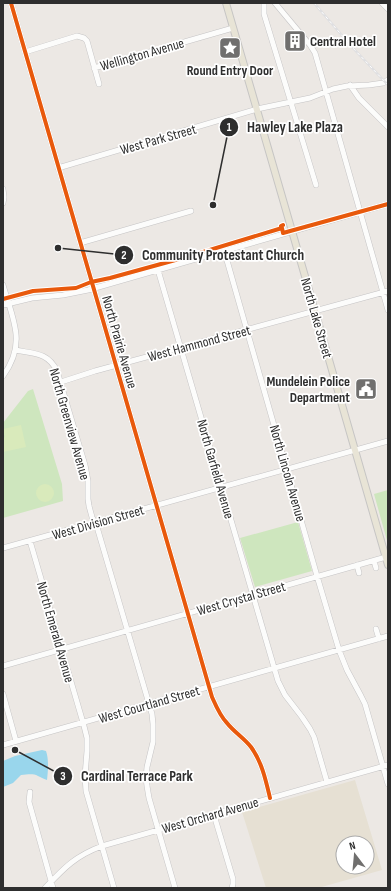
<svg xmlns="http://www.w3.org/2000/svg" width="391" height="891" font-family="'Sofia Sans Condensed',sans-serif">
  <rect width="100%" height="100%" fill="#ece8e4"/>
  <!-- education -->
  <path fill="#e6e0d3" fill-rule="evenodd" d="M355 780 382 870 318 888H266L242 812ZM343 843H367V867H343Z"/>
  <!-- green -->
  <path fill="#cee6be" d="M33 389 62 484 63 501 3 518V423L28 391Z
    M388 490V544L374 494Z
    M298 522 312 571 255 587 240 538Z"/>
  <!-- pitch -->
  <path fill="#d9eabb" d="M21 425 26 447 3 452V438L5 437 3 429Z
    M36 493a9 9 0 1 1 18 0a9 9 0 1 1-18 0Z"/>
  <!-- water -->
  <path fill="#99d6ec" d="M42 750 46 751C49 759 48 772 47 780 43 779 41 777 38 776 32 773 27 775 21 775L13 783 3 787V761L15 756Z"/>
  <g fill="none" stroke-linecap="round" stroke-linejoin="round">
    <!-- minor casing -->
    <g stroke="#c5c4c5" stroke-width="6">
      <path id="minor" d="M11 3 212 697C216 706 220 716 227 723 234 732 244 738 251 747 262 762 266 781 270 798
        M264 3V14L316 185
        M275 3 310 45 315 53 388 310
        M382 3 388 9
        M25 52 77 36 84 38 87 41 99 84
        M94 68 233 28
        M350 85 359 98 388 127
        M58 168 257 109 310 98 333 89 347 86 369 85 383 83 388 80
        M3 189 4 197 3 203
        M80 243 191 211
        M224 250 317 576 339 650 347 670 361 696 365 704 388 784
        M158 270 278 681 285 695 302 717 310 729 314 737 327 782
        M3 285C13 320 27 343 3 376
        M3 305 32 298 63 295 88 290 388 204
        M15 350C34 354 48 352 57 371L85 465 88 481V499L89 506 92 517 97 527 152 714 153 724V742L147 767 146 778 147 786 149 798 175 888
        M61 382 95 371 388 291
        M30 541 84 726 87 738V751L85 776 86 791 114 888
        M3 548 388 441
        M374 561 376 568
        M357 565 359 573
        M376 629 379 639
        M3 666 386 557
        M3 694 16 741
        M3 745 388 636
        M30 792 29 802 53 888
        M214 815 233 879V884L232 888
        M45 888C64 868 75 856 102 846L388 765"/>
    </g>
    <!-- major casing -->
    <g stroke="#c6c5c4" stroke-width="8">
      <path id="major" d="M226 3 292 231 388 565"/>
    </g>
    <!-- minor -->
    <use href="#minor" stroke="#fcfcfb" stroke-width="5"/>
    <!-- major -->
    <use href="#major" stroke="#e8e4d6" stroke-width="6"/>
    <!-- rail casing -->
    <g stroke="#dfdfe1" stroke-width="2.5">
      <path id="rail" d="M314 3 352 47 388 85"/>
    </g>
    <!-- rail -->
    <use href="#rail" stroke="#fff" stroke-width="1" stroke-dasharray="3" stroke-linecap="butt"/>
    <!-- cycleway casing -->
    <g stroke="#fff" stroke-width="6">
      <path id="cycleway" d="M11 3 212 697C216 706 220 716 227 723 234 732 244 738 251 747 262 762 266 781 270 798
        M282 228 283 233 388 204
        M3 299 33 291 76 288 91 282 110 278 190 256 282 228 281 226 283 225"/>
    </g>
    <!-- cycleway -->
    <use href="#cycleway" stroke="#e8590c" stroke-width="4"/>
  </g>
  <!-- icons -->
  <defs>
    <g id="building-square" transform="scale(1.15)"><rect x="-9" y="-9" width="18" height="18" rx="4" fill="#706f6e" stroke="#fff"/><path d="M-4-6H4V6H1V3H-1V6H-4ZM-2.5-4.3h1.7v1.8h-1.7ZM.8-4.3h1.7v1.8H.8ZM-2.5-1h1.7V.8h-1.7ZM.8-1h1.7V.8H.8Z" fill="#fff"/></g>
    <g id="sight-square" transform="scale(1.15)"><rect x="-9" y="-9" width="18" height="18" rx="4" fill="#706f6e" stroke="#fff"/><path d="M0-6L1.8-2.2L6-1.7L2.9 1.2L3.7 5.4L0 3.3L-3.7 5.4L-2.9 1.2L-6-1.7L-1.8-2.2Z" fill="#fff"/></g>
    <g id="civic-square" transform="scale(1.15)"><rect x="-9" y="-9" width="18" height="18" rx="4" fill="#706f6e" stroke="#fff"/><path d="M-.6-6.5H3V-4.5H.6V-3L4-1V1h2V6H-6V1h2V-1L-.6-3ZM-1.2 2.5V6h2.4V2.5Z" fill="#fff"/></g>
  </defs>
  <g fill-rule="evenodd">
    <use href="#building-square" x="295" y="41"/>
    <use href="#sight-square" x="230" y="48"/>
    <use href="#civic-square" x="366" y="389"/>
  </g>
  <g text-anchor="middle" stroke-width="3.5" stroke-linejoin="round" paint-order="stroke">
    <!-- poi labels -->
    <g font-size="14" font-weight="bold" fill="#2e2e2e" stroke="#fff" text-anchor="start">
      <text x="310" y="46">Central Hotel</text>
      <text x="230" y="75" text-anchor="middle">Round Entry Door</text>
      <text x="350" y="386" text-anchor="end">Mundelein Police<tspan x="350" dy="16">Department</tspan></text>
    </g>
    <!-- street labels -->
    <g font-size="14" fill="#2e2e2e" stroke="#fff">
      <text transform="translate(142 54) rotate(-16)" y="5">Wellington Avenue</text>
      <text transform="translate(158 139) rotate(-16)" y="5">West Park Street</text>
      <text transform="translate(317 318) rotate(74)" y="5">North Lake Street</text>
      <text transform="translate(120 342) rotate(74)" y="5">North Prairie Avenue</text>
      <text transform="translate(199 343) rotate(-15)" y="5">West Hammond Street</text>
      <text transform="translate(70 424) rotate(74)" y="5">North Greenview Avenue</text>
      <text transform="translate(216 469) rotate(74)" y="5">North Garfield Avenue</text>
      <text transform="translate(288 473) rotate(74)" y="5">North Lincoln Avenue</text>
      <text transform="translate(98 522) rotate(-16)" y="5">West Division Street</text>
      <text transform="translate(241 598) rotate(-16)" y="5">West Crystal Street</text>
      <text transform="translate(56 632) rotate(74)" y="5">North Emerald Avenue</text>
      <text transform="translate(149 704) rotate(-16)" y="5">West Courtland Street</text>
      <text transform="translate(210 815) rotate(-16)" y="5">West Orchard Avenue</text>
    </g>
  </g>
  <!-- callouts -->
  <path fill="none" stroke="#2e2e2e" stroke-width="1.5" d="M213 205L229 127M58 248L124 255M15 750L63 776"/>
  <g fill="#2e2e2e" stroke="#fff" stroke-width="1.5">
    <circle cx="213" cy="205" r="4"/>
    <circle cx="58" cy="248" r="4"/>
    <circle cx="15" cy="750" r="4"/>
    <circle cx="229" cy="127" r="10"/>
    <circle cx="124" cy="255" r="10"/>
    <circle cx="63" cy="776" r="10"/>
  </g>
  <g font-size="12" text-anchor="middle" font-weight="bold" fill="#fff">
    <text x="229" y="131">1</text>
    <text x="124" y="259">2</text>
    <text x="63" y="780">3</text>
  </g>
  <g font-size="15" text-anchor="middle" font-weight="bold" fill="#2e2e2e" stroke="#fff" stroke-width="3.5" stroke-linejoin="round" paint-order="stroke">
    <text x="295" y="132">Hawley Lake Plaza</text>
    <text x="223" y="260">Community Protestant Church</text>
    <text x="137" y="781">Cardinal Terrace Park</text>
  </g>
  <!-- border -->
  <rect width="391" height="891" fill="none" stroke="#2e2e2e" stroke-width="8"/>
  <!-- north arrow -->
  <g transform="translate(355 855) rotate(344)"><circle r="19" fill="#ffffff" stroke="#ababab"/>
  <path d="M0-3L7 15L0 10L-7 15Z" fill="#706f6e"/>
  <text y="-6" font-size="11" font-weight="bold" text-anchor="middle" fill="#2e2e2e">N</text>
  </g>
</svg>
